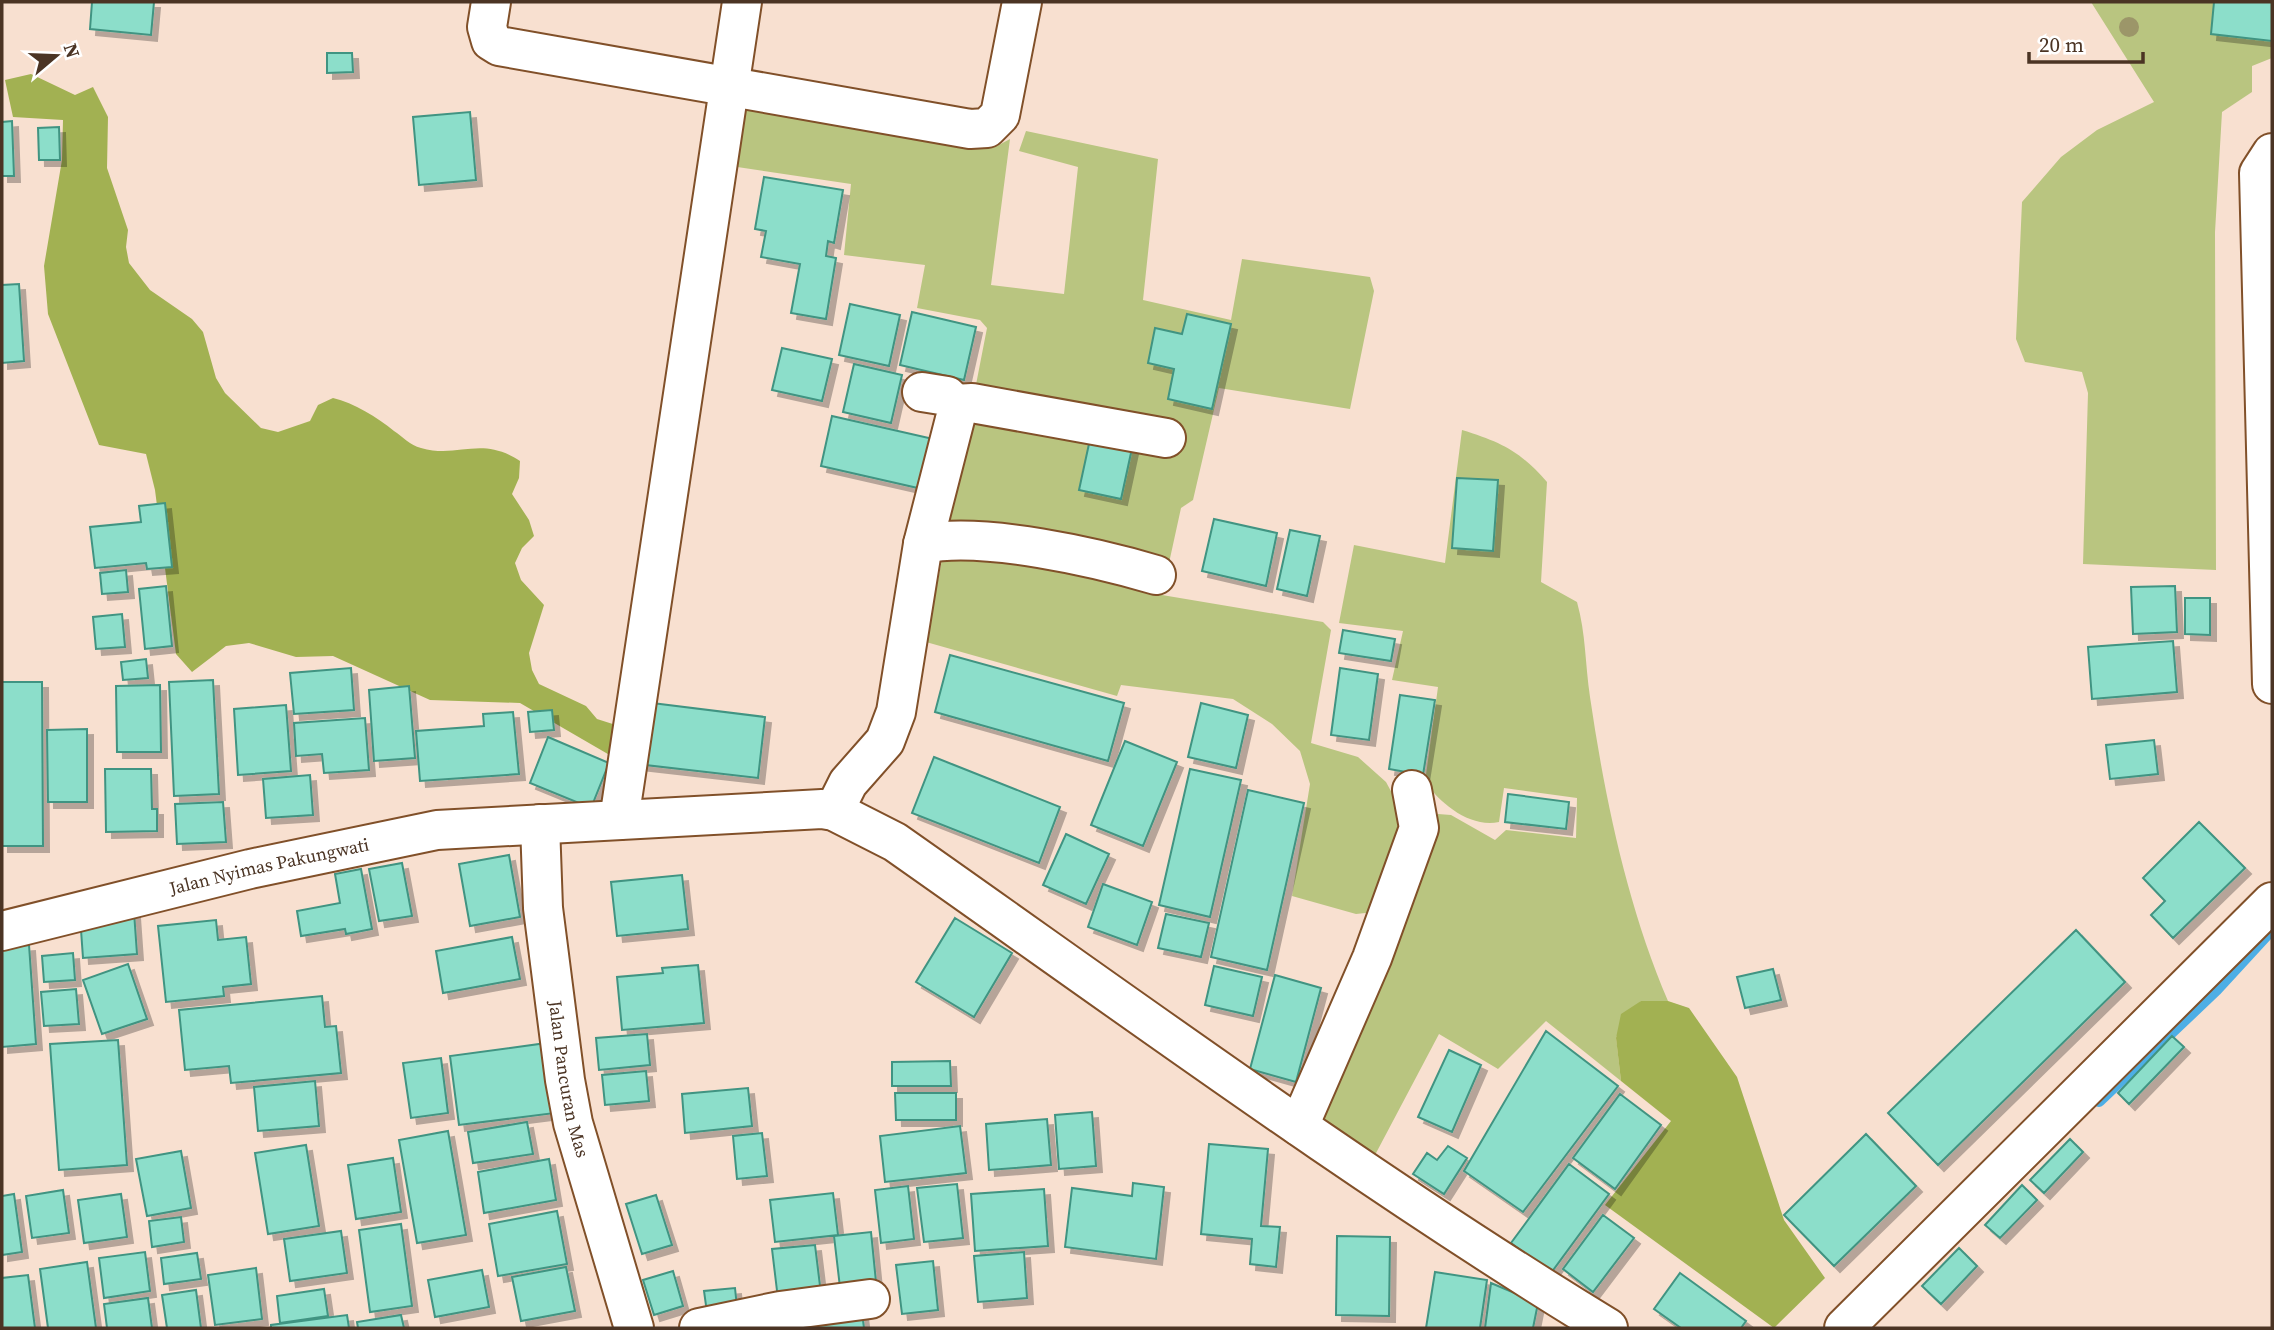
<svg xmlns="http://www.w3.org/2000/svg" width="2274" height="1330" font-family="'Source Serif 4',serif">
  <defs>
    <filter id="shadow"><feDropShadow dx="6" dy="6" stdDeviation="0" flood-color="#0004"/></filter>
  </defs>
  <rect width="100%" height="100%" fill="#f8e0d0"/>
  <!-- green -->
  <path fill="#b9c580" d="M2091 2H2272V58L2252 66V92L2222 112 2215 232 2216 570 2083 564 2088 393 2082 372 2025 362 2016 339 2022 202 2061 157 2097 130 2154 102Z
    M753 106 997 146 1010 139 991 285 1064 294 1078 167 1019 151 1026 131 1158 159 1143 300 1231 320 1242 259 1370 277 1374 291 1350 409 1219 388 1193 500 1181 508 1162 595 1323 622 1331 630 1311 743 1358 757 1386 782 1407 821 1375 912 1356 914 1292 896 1310 784 1300 751 1272 724 1233 699 1121 685 1117 696 926 642 987 328 980 320 917 308 925 265 844 255 851 184 724 165 736 117Z
    M1462 430C1501 442 1520 451 1547 482L1541 582 1577 602C1586 634 1585 664 1590 697 1605 799 1627 905 1668 1001H1641L1616 1037 1621 1081 1546 1021 1498 1069 1439 1034 1375 1155 1314 1121 1438 814 1451 815 1495 840 1506 830 1576 838 1577 798 1504 788 1499 822C1470 828 1441 804 1425 782L1438 687 1392 680 1403 631 1339 623 1354 545 1445 563Z"/>
  <!-- forest -->
  <path fill="#a2b152" d="M31 74 75 95 93 87 108 117 107 168 128 230 126 247 129 263 150 290 192 319 203 332 216 378 225 393 261 428 278 432 310 421 318 405 333 398C354 403 377 417 394 431 403 437 410 445 421 448 459 459 480 435 520 461L519 478 512 494 529 520 534 536 522 548 515 563 521 580 544 605 529 653 532 670 539 684 586 706 597 719 619 726 613 757 520 703 430 700 333 656 296 657 249 643 226 646 192 672 176 654 155 490 146 454 99 445 48 314 44 266 62 160 63 120 13 117 5 80Z
    M1641 1001H1668L1689 1008 1737 1077 1784 1220 1825 1278 1774 1328 1605 1205 1671 1121 1621 1081 1616 1038 1621 1014Z"/>
  <g fill="none" stroke-linecap="round" stroke-linejoin="round">
    <!-- stream -->
    <path stroke="#4daee5" stroke-width="12" d="M2099 1101 2216 990 2272 929"/>
  </g>
  <!-- building -->
  <path fill="#8cdeca" stroke="#419482" stroke-width="2" filter="url(#shadow)" d="M92 2H154L151 35 90 29Z
    M2214 2H2272V41L2211 34Z
    M327 53H352L353 72 327 73Z
    M470 112 476 180 419 185 413 117Z
    M12 121 14 176H2V122Z
    M59 127 60 160H39L38 128Z
    M764 177 843 190 834 243 828 241 826 256 836 258 826 319 791 313 800 264 761 257 766 231 755 229Z
    M19 284 24 361 2 363V285Z
    M850 304 900 315 889 366 839 355Z
    M912 312 976 327 964 380 900 365Z
    M1187 314 1231 324 1212 409 1168 399 1174 369 1148 363 1155 328 1182 334Z
    M782 348 832 359 822 401 772 390Z
    M854 364 902 375 891 423 843 412Z
    M832 416 942 441 931 491 821 466Z
    M1092 430 1134 439 1121 499 1079 490Z
    M1457 478 1498 480 1493 551 1452 548Z
    M165 503 172 567 147 569 146 563 95 568 90 527 141 522 139 506Z
    M1214 519 1277 533 1266 586 1202 571Z
    M1290 530 1320 536 1307 596 1277 589Z
    M126 570 128 592 102 594 100 573Z
    M166 586 172 646 145 649 139 589Z
    M2175 586 2177 632 2133 634 2131 587Z
    M2185 598H2210V635L2185 634Z
    M122 614 125 647 96 649 93 617Z
    M1343 630 1395 639 1391 661 1339 653Z
    M2173 641 2177 692 2092 699 2088 647Z
    M950 655 1124 703 1108 761 935 712Z
    M146 659 148 678 123 680 121 662Z
    M351 668 354 710 294 714 290 673Z
    M1340 668 1378 674 1369 740 1331 735Z
    M213 680 219 794 174 796 169 682Z
    M2 682H42L43 846H2Z
    M160 685 161 752H117L116 686Z
    M409 686 415 758 374 761 369 690Z
    M1400 695 1435 700 1423 775 1389 769Z
    M644 702 765 717 758 778 637 764Z
    M1201 703 1248 715 1236 768 1188 757Z
    M286 705 291 771 238 775 234 709Z
    M552 710 554 730 530 732 528 712Z
    M513 712 519 774 420 781 416 731 484 726 483 714Z
    M365 718 369 770 324 773 322 754 296 756 294 723Z
    M87 729V802H48L47 730Z
    M548 737 609 763 591 808 530 783Z
    M2154 740 2158 774 2110 779 2106 745Z
    M1125 741 1177 762 1143 846 1091 825Z
    M934 757 1060 807 1039 863 912 813Z
    M105 769H151L152 809H157V831L106 832Z
    M1190 769 1241 780 1210 917 1159 905Z
    M310 775 313 815 266 818 263 779Z
    M1248 790 1304 803 1267 970 1211 957Z
    M1508 794 1569 802 1566 829 1505 822Z
    M223 802 226 842 177 844 175 804Z
    M2199 822 2245 868 2173 938 2151 915 2165 901 2143 878Z
    M1066 834 1109 854 1086 904 1043 885Z
    M509 855 520 917 470 926 459 864Z
    M402 863 412 916 379 921 369 869Z
    M361 869 372 929 346 934 345 929 301 936 297 911 340 903 335 874Z
    M682 875 688 929 617 936 611 882Z
    M1103 884 1152 902 1137 945 1088 927Z
    M134 912 137 954 83 958 80 916Z
    M1166 914 1209 923 1201 957 1158 948Z
    M955 918 1012 953 974 1017 916 982Z
    M216 920 218 940 246 937 251 984 223 987 224 996 166 1002 158 926Z
    M2076 930 2125 982 1938 1165 1888 1113Z
    M512 937 520 979 443 993 436 951Z
    M29 945 36 1044 2 1047V947Z
    M73 953 75 980 44 982 42 956Z
    M128 964 147 1019 102 1034 83 980Z
    M698 965 704 1023 622 1030 617 977 663 973 662 968Z
    M1214 966 1262 977 1253 1016 1205 1005Z
    M1773 969 1781 1000 1745 1008 1737 977Z
    M1275 975 1321 988 1296 1082 1250 1069Z
    M76 989 79 1024 44 1026 41 992Z
    M322 996 325 1027 336 1026 341 1073 231 1083 229 1066 185 1070 179 1010Z
    M1546 1031 1618 1086 1523 1212 1464 1171Z
    M647 1034 650 1065 599 1070 596 1038Z
    M2172 1036 2184 1047 2129 1104 2118 1093Z
    M118 1040 127 1165 59 1170 50 1044Z
    M554 1042 563 1112 459 1125 450 1056Z
    M1449 1050 1481 1065 1452 1132 1418 1117Z
    M441 1058 448 1113 411 1118 403 1063Z
    M950 1061 951 1086H892V1062Z
    M646 1071 649 1101 605 1105 602 1075Z
    M315 1081 319 1126 258 1131 254 1087Z
    M748 1088 752 1126 685 1133 682 1094Z
    M895 1093H956V1120H896Z
    M1620 1094 1661 1125 1615 1189 1573 1158Z
    M1092 1112 1096 1166 1059 1169 1055 1115Z
    M1047 1119 1051 1165 989 1170 986 1124Z
    M527 1122 533 1154 473 1163 468 1132Z
    M960 1126 966 1173 885 1182 880 1136Z
    M448 1131 466 1235 417 1243 399 1140Z
    M762 1133 767 1176 737 1179 733 1136Z
    M1866 1134 1916 1186 1834 1266 1784 1215Z
    M2070 1139 2083 1152 2044 1193 2030 1180Z
    M1209 1144 1268 1149 1261 1226 1280 1227 1276 1267 1250 1264 1252 1239 1201 1234Z
    M306 1145 319 1226 268 1234 255 1153Z
    M1448 1146 1467 1158 1444 1194 1413 1174 1427 1153 1437 1160Z
    M181 1151 191 1208 147 1216 136 1159Z
    M393 1158 401 1212 356 1219 348 1165Z
    M549 1159 556 1200 484 1213 478 1172Z
    M1569 1164 1609 1194 1551 1273 1511 1243Z
    M1133 1183 1164 1187 1156 1259 1065 1247 1072 1188 1132 1196Z
    M957 1184 963 1238 924 1242 917 1188Z
    M2022 1185 2037 1200 2000 1238 1985 1225Z
    M908 1186 914 1239 881 1243 875 1190Z
    M1044 1189 1048 1246 975 1251 971 1194Z
    M63 1190 69 1233 32 1238 26 1196Z
    M833 1193 838 1235 775 1242 770 1200Z
    M14 1194 22 1252 2 1255V1196Z
    M121 1194 127 1237 84 1243 78 1200Z
    M656 1195 672 1245 642 1254 626 1204Z
    M557 1211 567 1264 498 1276 489 1224Z
    M1603 1215 1634 1238 1593 1292 1563 1269Z
    M181 1217 184 1242 152 1247 149 1221Z
    M401 1224 412 1306 370 1312 359 1230Z
    M341 1231 347 1273 290 1281 284 1239Z
    M871 1232 877 1292 841 1296 834 1236Z
    M1337 1236 1390 1237 1389 1316 1336 1315Z
    M815 1245 821 1294 778 1299 772 1249Z
    M1959 1248 1977 1266 1941 1304 1922 1286Z
    M145 1252 150 1291 104 1298 99 1258Z
    M1024 1252 1027 1298 978 1302 974 1256Z
    M197 1253 201 1279 164 1284 161 1258Z
    M933 1261 938 1310 902 1314 896 1265Z
    M87 1262 96 1328H48L40 1269Z
    M566 1267 575 1311 521 1321 512 1277Z
    M256 1268 262 1319 215 1325 208 1275Z
    M482 1270 489 1307 435 1317 428 1280Z
    M673 1271 683 1306 654 1315 643 1280Z
    M1435 1272 1487 1280 1480 1328H1426Z
    M1680 1273 1746 1321 1741 1328H1681L1654 1309Z
    M28 1275 35 1328H2V1278Z
    M1491 1283 1538 1303 1533 1328H1485Z
    M735 1288 738 1317 708 1320 704 1291Z
    M324 1289 328 1316 280 1323 277 1296Z
    M196 1290 201 1328H167L162 1295Z
    M148 1298 152 1328H107L104 1304Z
    M861 1305 864 1328H773Z
    M347 1315 349 1328H271V1325Z
    M401 1315 404 1328H358L357 1322Z"/>
  <g fill="none" stroke-linecap="round" stroke-linejoin="round">
    <!-- minor casing -->
    <g stroke="#815029" stroke-width="42">
      <g id="minor">
        <path d="M491 2 487 27 491 41 499 46 970 129 987 128 1000 115 1022 2"/>
        <path d="M2272 153 2259 173 2272 684"/>
        <path d="M955 404 972 403 1166 438"/>
        <path d="M923 544C982 531 1099 558 1156 575"/>
        <path d="M834 811 848 783 885 741 896 712 923 544 956 415 955 404 947 396 922 392"/>
        <path d="M619 820 742 2"/>
        <path id="s1" d="M540 824 543 908 565 1080 573 1123 634 1328"/>
        <path id="s2" d="M2 931 250 869 437 830 822 809 834 811 895 842C1130 1007 1362 1178 1608 1328"/>
        <path d="M1299 1126 1372 958 1419 828 1412 790"/>
        <path d="M699 1328 780 1311 870 1299"/>
        <path d="M1844 1328 2272 902"/>
      </g>
    </g>
    <!-- minor -->
    <use href="#minor" stroke="#fff" stroke-width="38"/>
  </g>
  <!-- trees -->
  <circle fill="#9c9669" cx="2129" cy="27" r="10"/>
  <g text-anchor="middle" stroke-width="5" stroke-linejoin="round" paint-order="stroke">
    <!-- street labels -->
    <g font-size="18" fill="#4b3424" stroke="#fff">
      <text dy="6" stroke="none"><textPath href="#s2" startOffset="275">Jalan Nyimas Pakungwati</textPath></text>
      <text dy="6" stroke="none"><textPath href="#s1" startOffset="257">Jalan Pancuran Mas</textPath></text>
    </g>
  </g>
  <!-- border -->
  <rect width="2274" height="1330" fill="none" stroke="#4b3424" stroke-width="7"/>
  <!-- north arrow -->
  <g transform="translate(56 56) rotate(71)" stroke="#ffffff" stroke-width="5" paint-order="stroke">
  <path d="M0-5L12 26L0 18L-12 26Z" fill="#4b3424"/>
  <text y="-10" font-size="19" font-weight="bold" text-anchor="middle" fill="#4b3424">N</text>
  </g>
  <!-- scale -->
  <path d="M2029 52v10h114v-10" fill="none" stroke="#4b3424" stroke-width="3.5"/>
  <text x="2039" y="52" font-size="21" fill="#4b3424" stroke="#ffffff" stroke-width="5" paint-order="stroke">20 m</text>
</svg>
